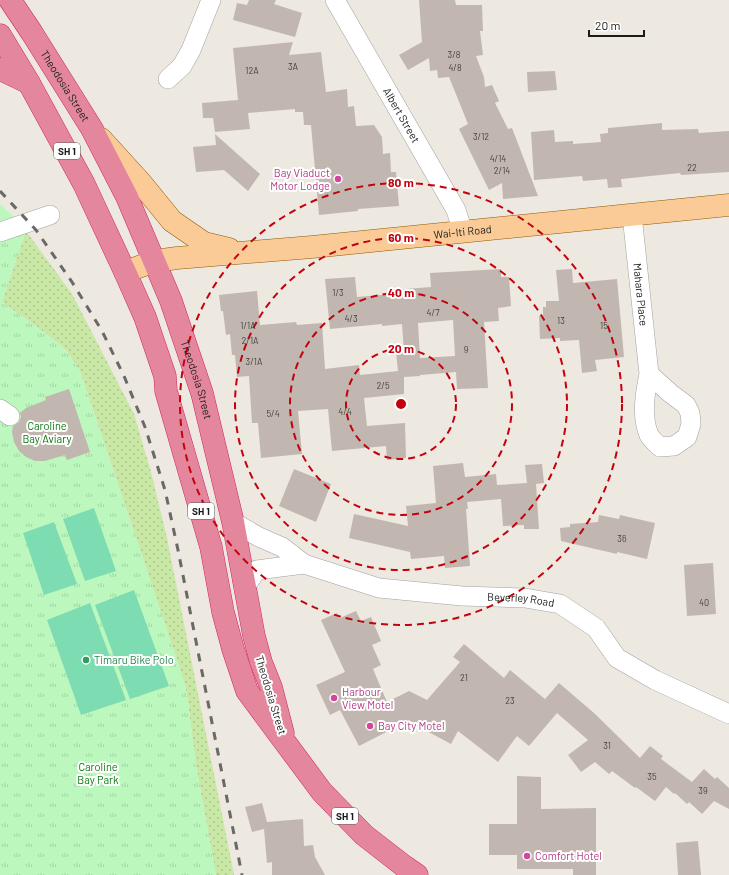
<svg xmlns="http://www.w3.org/2000/svg" width="729" height="875" font-family="Barlow,sans-serif">
  <defs>
    <pattern id="grass-dots" width="8" height="8" patternUnits="userSpaceOnUse"><rect width="8" height="8" fill="#c9e7a5"/><path d="M2 2h.1M6 6h.1" fill="none" stroke="#acc68d" stroke-width="1.8" stroke-linecap="round"/></pattern>
    <pattern id="park-tufts" width="24" height="20" patternUnits="userSpaceOnUse"><rect width="24" height="20" fill="#bcf8be"/><path d="M3 7l-1-3M5 7V3M7 7l1-3M15 17l-1-3M17 17v-4M19 17l1-3" fill="none" stroke="#a1d4a3"/></pattern>
  </defs>
  <rect width="100%" height="100%" fill="#ede8e0"/>
  <!-- grass -->
  <path fill="url(#grass-dots)" d="M26 231 72 294 134 414 151 472 167 538 234 875H216L196 766 187 694 183 678 80 371 66 350 48 335 2 302Z"/>
  <!-- park -->
  <path fill="url(#park-tufts)" d="M0 204 14 217 26 231 2 302 48 335 66 350 80 371 183 678 187 694 196 766 216 875H0Z"/>
  <!-- pitch -->
  <path fill="#7edcb3" d="M94 508 116 571 85 581 63 519Z
    M54 522 77 584 44 595 23 533Z
    M134 590 169 686 130 699 95 605Z
    M90 603 126 700 81 715 47 620Z"/>
  <!-- building -->
  <path fill="#c1b7b0" fill-rule="evenodd" d="M249 0H276L274 4 302 13 295 37 233 20 237 3 247 5Z
    M419 0H455L456 5H482L483 31H480L483 55 476 56 484 77 485 87 492 85 499 101 495 103 508 129 512 128 538 196 503 199 502 183 489 190 459 129 468 124 449 77 438 78 437 70 430 71 429 58 408 70 399 55 422 42Z
    M293 42 289 55 321 52 326 92 347 89 348 107 354 106 356 126 374 125 382 137 383 154 390 153 391 172H396L399 206 358 209V211L319 215 311 125H304L303 112H295V109L248 113 250 129 215 132 213 118H203L202 103 238 100 233 48Z
    M555 71 557 90 528 92 527 72Z
    M662 123V130L698 129 699 133 729 131V172L681 175 680 173 621 179 622 187 608 188 607 179 583 181 582 176 534 180 531 132 554 130 555 142 573 141V144L601 142 600 134 608 133V128Z
    M215 134 260 174 248 191 224 170 196 172 193 147 216 145Z
    M501 269V277H509L511 306 498 308 499 321 484 322 488 388 457 389 456 372 420 375V376L404 377V394L364 398 367 426 405 423 406 458 387 460 386 446 332 451 328 409 298 411 302 454 261 458 258 423H252L249 376 237 377 235 355H232L230 334 226 335 223 311H221L219 295 257 291 260 325 296 322 297 325 322 323 325 369 359 365 360 375 398 371 396 352 404 351 402 324 382 326V324L330 329 325 279 355 277 357 297 394 294 393 290 431 287 430 273ZM453 320 455 356 420 358 418 323Z
    M572 269 573 283 617 279 624 357 595 360 597 371 582 373 579 340 560 341V338L540 339 539 316H543V307H546V301H559L556 270Z
    M69 389 90 452 67 460 65 455 45 461H35L26 457 19 451 14 442 12 432 13 426 19 422 21 417 20 413 26 408 46 400 45 397Z
    M463 463 465 477 496 474 497 485 527 483 525 465 542 464 544 483 536 484 539 529H524V525L503 526 501 499 467 502 468 509H466L470 566 445 568 444 556 411 559 410 552 349 538 354 514 408 526 406 506 436 503 433 466Z
    M294 469 331 484 316 522 279 506Z
    M599 515 619 519 620 515 655 523 647 559 617 552V554L561 541 560 528 570 527V524L598 522Z
    M713 563 716 614 687 616 684 565Z
    M356 611 361 621 371 617 381 641 372 645 381 665 373 669 387 702 409 691 427 700 460 662 453 657 464 644 504 678 510 670 545 699 559 683 594 713 640 758 650 746 663 756 661 759 692 782 704 769 715 779 717 777 729 788V809L714 801 702 814 689 802 687 804 675 793 674 794 666 787 655 801 636 787 635 788 612 771 609 774 595 762 581 772 568 755 588 740 557 713 529 746 517 736 498 762 458 731 451 744 408 721 359 746 340 710 330 715 316 685 345 672 321 620 337 613 340 618Z
    M517 776 541 777V809L596 808V875H573V869H517V855H489V824H517Z
    M262 803 267 822 303 819 304 846 313 845 315 857 325 875H272V862L267 863 264 829 252 832 245 807Z
    M698 841 701 875H678L676 843Z"/>
  <g fill="none" stroke-linecap="round" stroke-linejoin="round">
    <!-- minor casing -->
    <g stroke="#a2a2a2" stroke-width="20">
      <g id="minor">
        <path id="s1" d="M335 0 456 210 463 232"/>
        <path d="M168 79 182 66 191 50 211 0"/>
        <path id="s2" d="M632 215 649 374C645 393 641 416 649 435 651 439 656 443 660 447L674 446 687 437 691 424 690 413 686 405 670 393 649 374"/>
        <path d="M0 232 50 215"/>
        <path d="M0 409 10 416"/>
        <path id="s3" d="M233 522 259 537 282 547 304 564 379 588 462 596 525 598 560 604 596 628 617 658 655 680 729 714"/>
        <path d="M244 588 257 570 304 564"/>
      </g>
    </g>
    <!-- major casing -->
    <g stroke="#905a02" stroke-width="23">
      <g id="major">
        <path d="M101 139 141 183 172 221 204 243 229 249"/>
        <path id="s4" d="M125 272 155 261 177 258 312 247 729 205"/>
      </g>
    </g>
    <!-- highway casing -->
    <g stroke="#d32569" stroke-width="23">
      <g id="highway">
        <path id="s5" d="M10 0 32 33 92 129 127 197 171 301 202 393 233 522 254 636 261 662 271 687 283 733"/>
        <path d="M0 35 29 83 84 184 125 272 145 317 165 376 166 391 211 547 223 612 233 649 247 691 322 792 364 835 404 866 417 875"/>
        <path d="M0 69 29 83"/>
      </g>
    </g>
    <!-- minor -->
    <use href="#minor" stroke="#fff" stroke-width="19"/>
    <!-- major -->
    <use href="#major" stroke="#facb97" stroke-width="22"/>
    <!-- highway -->
    <use href="#highway" stroke="#e4879d" stroke-width="22"/>
    <!-- rail -->
    <path stroke="#696969" stroke-width="3" stroke-dasharray="8 8" stroke-linecap="butt" d="M0 191 36 230 72 282 102 331 124 376 145 427 165 490 178 550 242 875"/>
  </g>
  <!-- distance rings -->
  <g fill="none" stroke="#c3020c" stroke-width="2" stroke-dasharray="7 5">
    <circle cx="401" cy="404" r="55"/>
    <circle cx="401" cy="404" r="111"/>
    <circle cx="401" cy="404" r="166"/>
    <circle cx="401" cy="404" r="221"/>
  </g>
  <!-- markers -->
  <g fill="#d1479c" stroke="#fff" stroke-width="1.5">
    <circle cx="338" cy="179" r="4"/>
    <circle cx="334" cy="698" r="4"/>
    <circle cx="370" cy="726" r="4"/>
    <circle cx="527" cy="856" r="4"/>
  </g>
  <circle fill="#2e9e5b" stroke="#fff" stroke-width="1.5" cx="86" cy="660" r="4"/>
  <g text-anchor="middle" stroke-width="4" stroke-linejoin="round" paint-order="stroke">
    <!-- number labels -->
    <g font-size="9" fill="#444240">
      <text x="454" y="58">3/8</text>
      <text x="293" y="70">3A</text>
      <text x="455" y="71">4/8</text>
      <text x="252" y="74">12A</text>
      <text x="481" y="140">3/12</text>
      <text x="498" y="162">4/14</text>
      <text x="692" y="171">22</text>
      <text x="502" y="174">2/14</text>
      <text x="338" y="296">1/3</text>
      <text x="433" y="316">4/7</text>
      <text x="351" y="322">4/3</text>
      <text x="561" y="324">13</text>
      <text x="248" y="329">1/1A</text>
      <text x="604" y="329">15</text>
      <text x="250" y="344">2/1A</text>
      <text x="466" y="353">9</text>
      <text x="254" y="365">3/1A</text>
      <text x="383" y="389">2/5</text>
      <text x="345" y="415">4/4</text>
      <text x="273" y="417">5/4</text>
      <text x="622" y="542">36</text>
      <text x="704" y="606">40</text>
      <text x="464" y="681">21</text>
      <text x="510" y="704">23</text>
      <text x="607" y="749">31</text>
      <text x="652" y="780">35</text>
      <text x="703" y="794">39</text>
    </g>
    <!-- shield labels -->
    <g fill="#fff" stroke="#5f5f5f" stroke-width="1">
      <rect x="54" y="143" width="26" height="16" rx="3"/>
      <rect x="188" y="503" width="26" height="16" rx="3"/>
      <rect x="332" y="808" width="26" height="16" rx="3"/>
    </g>
    <g font-size="10" font-weight="bold" fill="#1b1b1b">
      <text x="67" y="155">SH 1</text>
      <text x="201" y="515">SH 1</text>
      <text x="345" y="820">SH 1</text>
    </g>
    <!-- street labels -->
    <g font-size="11" fill="#1b1b1b" stroke="#fff">
      <text dy="4" stroke="none"><textPath href="#s5" startOffset="102">Theodosia Street</textPath></text>
      <text dy="4" stroke="none"><textPath href="#s1" startOffset="133">Albert Street</textPath></text>
      <text dy="4" stroke="none"><textPath href="#s4" startOffset="341">Wai-Iti Road</textPath></text>
      <text dy="4" stroke="none"><textPath href="#s2" startOffset="80">Mahara Place</textPath></text>
      <text dy="4" stroke="none"><textPath href="#s5" startOffset="425">Theodosia Street</textPath></text>
      <text dy="4" stroke="none"><textPath href="#s3" startOffset="304">Beverley Road</textPath></text>
      <text transform="translate(271 695) rotate(73)" y="4">Theodosia Street</text>
    </g>
    <!-- hotel labels -->
    <g font-size="11" fill="#b23c85" stroke="#fff" text-anchor="start">
      <text x="330" y="177" text-anchor="end">Bay Viaduct<tspan x="330" dy="13">Motor Lodge</tspan></text>
      <text x="342" y="696">Harbour<tspan x="342" dy="13">View Motel</tspan></text>
      <text x="378" y="730">Bay City Motel</text>
      <text x="535" y="860">Comfort Hotel</text>
    </g>
    <!-- park labels -->
    <g font-size="11" fill="#0c7610" stroke="#fff">
      <text x="47" y="430">Caroline<tspan x="47" dy="13">Bay Aviary</tspan></text>
      <text x="98" y="771">Caroline<tspan x="98" dy="13">Bay Park</tspan></text>
    </g>
    <!-- leisure labels -->
    <g font-size="11" fill="#27864d" stroke="#fff" text-anchor="start">
      <text x="94" y="664">Timaru Bike Polo</text>
    </g>
  </g>
  <circle cx="401" cy="404" r="6" fill="#c3020c" stroke="#fff" stroke-width="2"/>
  <g font-size="12" text-anchor="middle" font-weight="bold" fill="#c3020c" stroke="#fff" stroke-width="4" stroke-linejoin="round" paint-order="stroke">
    <text x="401" y="187">80 m</text>
    <text x="401" y="242">60 m</text>
    <text x="401" y="297">40 m</text>
    <text x="401" y="353">20 m</text>
  </g>
  <!-- scale -->
  <path d="M589 30v6h55v-6" fill="none" stroke="#1b1b1b" stroke-width="2"/>
  <text x="595" y="30" font-size="12" fill="#1b1b1b" stroke="#ffffff" stroke-width="3" paint-order="stroke">20 m</text>
</svg>
